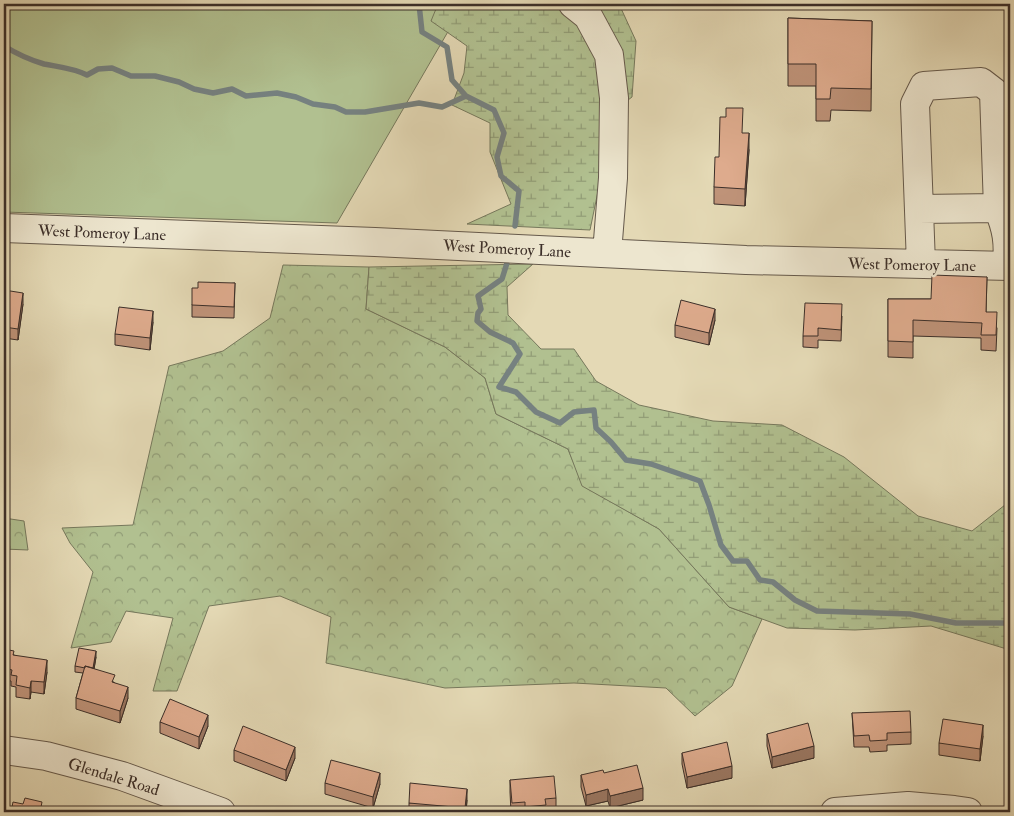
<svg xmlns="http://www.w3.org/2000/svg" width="1014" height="816" font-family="'IM FELL Double Pica',serif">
  <defs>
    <pattern id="forest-crowns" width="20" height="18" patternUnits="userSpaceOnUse" patternTransform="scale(1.25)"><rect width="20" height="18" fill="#b1c090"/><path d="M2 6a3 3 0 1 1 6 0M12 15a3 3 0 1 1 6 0" fill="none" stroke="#919c76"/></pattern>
    <pattern id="wetland-marsh" width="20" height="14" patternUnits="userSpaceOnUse" patternTransform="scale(1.25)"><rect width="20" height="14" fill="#b1c090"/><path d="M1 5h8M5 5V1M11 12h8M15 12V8" fill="none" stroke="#919c76"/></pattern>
  </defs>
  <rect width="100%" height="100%" fill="#e4d9b5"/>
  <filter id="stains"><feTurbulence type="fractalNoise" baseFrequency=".004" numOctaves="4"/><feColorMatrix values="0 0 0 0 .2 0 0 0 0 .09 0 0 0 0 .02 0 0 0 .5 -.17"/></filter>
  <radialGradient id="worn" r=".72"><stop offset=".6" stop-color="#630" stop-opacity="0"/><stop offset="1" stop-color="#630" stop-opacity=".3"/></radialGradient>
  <!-- green -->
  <path fill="#b1c090" stroke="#76785c" d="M4 4H464L337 223 4 212Z"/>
  <!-- forest -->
  <path fill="url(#forest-crowns)" stroke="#76785c" d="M283 265 369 267 366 309 445 347 485 378 496 414 568 449 583 486 659 529 729 607 762 619 732 686 695 716 666 688 574 683 445 688 326 663 331 617 280 596 209 606 177 691H153L173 618 126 611 111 642 71 648 93 572 70 543 62 528 133 525 169 366 223 351 270 318Z
    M4 518 24 521 28 550 4 549Z"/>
  <!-- wetland -->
  <path fill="url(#wetland-marsh)" stroke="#76785c" d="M438 4H619L636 41 632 97 603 119 602 172 590 230 467 224 511 204 490 152V123L452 105 464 73 467 46 431 21Z
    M533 264 507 287 508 315 541 349H574L596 381 639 405 713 421 782 425 844 457 918 516 972 531 1010 501V650L931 626 855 630 787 628 729 607 659 529 582 486 568 449 496 414 485 378 445 347 366 309 369 267Z"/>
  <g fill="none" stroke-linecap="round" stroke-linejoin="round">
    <!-- stream -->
    <path stroke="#768180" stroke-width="5.5" d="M419 4 422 32 447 47 452 80 466 96 494 110 504 133 497 157 501 176 519 191 515 226
      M4 46C17 54 30 60 44 64 59 67 73 68 87 75L98 69 112 68 131 76H155L179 82 194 89 213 93 232 89 246 96 277 93 296 97 313 104 335 107 346 112H365L419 103 442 107 466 96
      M507 263 502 279 478 296 481 309 478 313 477 321 490 332 513 343 520 354 499 387 516 392 536 412 560 423 574 412 594 410 596 428 611 442 626 460 651 464 700 481 709 505 721 545 733 561H747L760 580 773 582 795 600 817 611 910 614 956 623H1010"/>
    <!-- minor casing -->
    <g stroke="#665a4c" stroke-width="30">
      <path id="minor" d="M573 4 588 16 609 55 614 98 613 178 607 253
        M919 209 998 208C1007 229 1009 243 1007 266
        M4 228 375 242 746 260 1010 266
        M921 264 915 104 924 86 981 82 994 92 998 208
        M4 750 46 756 122 776 221 812
        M835 812 908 806 954 810 968 812"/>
    </g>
    <!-- minor -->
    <use href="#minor" stroke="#ede6cf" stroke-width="28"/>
  </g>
  <!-- wall -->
  <path fill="#bf9379" stroke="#3c2f29" d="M788 18 872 21 871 111 831 110 830 121H816V86H788Z
    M743 133 749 150 745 206 714 204V187Z
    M987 277 986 312 997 328 996 351 981 350V338L913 336V358L888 357V299H931Z
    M235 283 234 318 192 317V305L198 288Z
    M4 290 23 304 18 340 4 338Z
    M842 316 841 341 818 340V348L803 347V336Z
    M715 320 709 345 675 337V325Z
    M153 322 150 350 115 345V334Z
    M4 649 14 655 47 672 44 694 31 692 30 699 16 697V687L11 686V681L4 680Z
    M96 657 94 669 115 683 128 698 120 723 76 709V698L83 673 75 672V666Z
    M852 713 911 732V744L887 745V751L870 752 869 747H854Z
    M160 722 208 726 199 749 160 733Z
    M767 734 814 758 772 768 767 746Z
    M983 736 980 761 939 755V743Z
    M234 750 295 758 286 781 234 761Z
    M682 753 732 778 687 788 682 764Z
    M581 775 643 800 610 808 608 801 586 806 581 787Z
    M510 780 556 798V810L546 811V812H511L510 792Z
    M325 783 380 784 373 808 325 794Z
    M467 800 466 812H409V803Z"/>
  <!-- shaded-wall -->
  <path fill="#9b7863" stroke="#3c2f29" d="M749 133V150L745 206V189Z
    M23 293V304L18 340V329Z
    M715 309V320L709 345V333Z
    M153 311V322L150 350V338Z
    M96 651V657L93 675V669Z
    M47 660V672L44 694V682Z
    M31 681V692L30 699V688Z
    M128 687V698L120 723V711Z
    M208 715V726L199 749V737Z
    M983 725V736L980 761V749Z
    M814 746V758L772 768V757Z
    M295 747V758L286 781V770Z
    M732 766V778L687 788V777Z
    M380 773V784L373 808V797Z
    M643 788V800L610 808V796Z
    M467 789V800L466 812H465Z
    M608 789V801L586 806V795Z"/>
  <!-- building -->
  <path fill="#deab8d" stroke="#3c2f29" d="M788 18 872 21 871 89 831 88 830 99H816V64H788Z
    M726 108H743L742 133H749L745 189 714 187 715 157H719L720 117H726Z
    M932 275 987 277 986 312H997L996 335H981L982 323 913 320V342L888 341V299H931Z
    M198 282 235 283 234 307 192 305V288H198Z
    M4 290 23 293 18 329 4 327Z
    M681 300 715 309 709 333 675 325Z
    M805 303 842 304 841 330 818 328V336H803Z
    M119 307 153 311 150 338 115 334Z
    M79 648 96 651 93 668 85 666V668L75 666Z
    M4 649 14 651 13 655 47 660 44 682 31 681 30 688 16 685 17 676 11 675 12 670 4 668Z
    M85 666 115 675 112 682 128 687 120 711 76 698Z
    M170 699 208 715 199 737 160 722Z
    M910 711 911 732 887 733V740L870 741 869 735 854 736 852 713Z
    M943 719 983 725 980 749 939 743Z
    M808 723 814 746 772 757 767 734Z
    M243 726 295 747 286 770 234 750Z
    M727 742 732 766 687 777 682 753Z
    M331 760 380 773 373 797 325 783Z
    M637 765 643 788 610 796 608 789 586 795 581 775 603 770 604 773Z
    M554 776 556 798 545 799 546 805 525 807V802L512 803 510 780Z
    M410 783 467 789 465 808 409 803Z
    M25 798 42 802 41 807 56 811V812H11L13 802 23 804Z"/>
  <g text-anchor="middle" stroke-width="5" stroke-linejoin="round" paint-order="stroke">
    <!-- street labels -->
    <g font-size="16" fill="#3c2f29" stroke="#ede6cf">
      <text transform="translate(102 232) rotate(2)" y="6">West Pomeroy Lane</text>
      <text transform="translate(507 248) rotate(3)" y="6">West Pomeroy Lane</text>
      <text transform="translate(912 264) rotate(1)" y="6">West Pomeroy Lane</text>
      <text transform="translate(114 776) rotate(17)" y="6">Glendale Road</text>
    </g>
  </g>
  <!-- margin -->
  <rect width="1014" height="816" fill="none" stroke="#e4d9b5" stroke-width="20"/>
  <rect x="5" y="5" width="1004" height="806" fill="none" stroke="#3c2f29" stroke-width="2.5"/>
  <rect x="10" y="10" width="994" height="796" fill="none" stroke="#3c2f29"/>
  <rect width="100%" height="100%" filter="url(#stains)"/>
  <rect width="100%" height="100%" fill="url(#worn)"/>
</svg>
